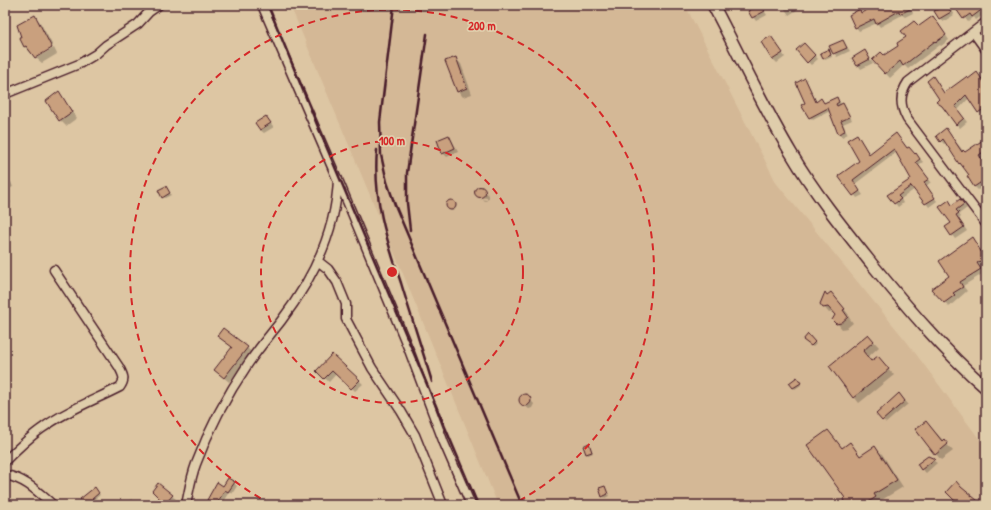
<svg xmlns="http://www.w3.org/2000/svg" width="991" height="510" font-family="'Patrick Hand',sans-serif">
  <rect width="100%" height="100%" fill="#ddc6a3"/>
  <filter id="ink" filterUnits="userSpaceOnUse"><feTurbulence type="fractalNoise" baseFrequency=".025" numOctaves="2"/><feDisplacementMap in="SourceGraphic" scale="8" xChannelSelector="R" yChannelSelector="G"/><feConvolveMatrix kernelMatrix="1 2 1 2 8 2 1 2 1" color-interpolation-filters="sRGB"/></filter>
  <g filter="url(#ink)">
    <!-- built -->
    <path fill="#d4b896" d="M290 5H685L777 184 907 342 986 448V505H498L399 264Z"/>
    <!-- shadow -->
    <path fill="#0003" d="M782 5H794L797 10 789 15Z
      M878 5H908L913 13 905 17 902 15 880 27 877 23 859 31 856 27 859 11 862 13Z
      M937 5H947L954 15 943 22 935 12 939 9Z
      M963 5H986V6L979 10 983 15 976 20 974 17 968 22 958 9Z
      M761 6 767 15 756 21 749 12Z
      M34 16 40 22 53 46 35 57 25 47 21 38Z
      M937 22 949 40 941 46 940 45 908 69 904 65 890 78 873 60 884 57 900 46 919 27Z
      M771 37 785 57 777 63 773 59Z
      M843 41 850 51 837 57 834 53Z
      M804 44 818 59 811 65 808 62Z
      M54 48 57 54 42 63 36 58Z
      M830 52 832 57 825 60 824 58Z
      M864 52 873 63 861 69 858 65Z
      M455 58 461 64 472 94 463 97 458 91Z
      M980 77 986 84V113L982 115 969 98 958 110 967 122 960 128 938 102 940 100 933 78 945 94 968 80Z
      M805 79 817 102 821 100 825 103 837 98 842 105 846 108 852 120 843 124 848 134 842 137 838 134 830 111 813 120 810 117 806 103Z
      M59 93 77 118 66 126 60 120Z
      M266 118 274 127 264 133 260 130Z
      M946 130 965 153 986 145V156L982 159 986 165V184L978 190 974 186 971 175 959 163 946 143 944 144 941 141Z
      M896 134 908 149 915 155 916 154 923 162 918 165 931 182 926 186 937 201 929 207 915 189 901 199 903 203 898 207 889 195 912 179 897 152 855 184 863 195 857 198 840 176 860 161 857 135 870 154Z
      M449 136 452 140 458 152 447 157 443 153Z
      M5 176 11 182 13 187 6 190 11 203 5 205Z
      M478 188H481L489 195V198L486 201 479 199 487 200V198L478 197 476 194Z
      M167 189 171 195 165 198 163 197Z
      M949 201 953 205 964 204 967 208 959 214 961 217 959 219 967 231 955 239 952 235Z
      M447.5 206a4.5 4.5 0 1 1 9 0a4.5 4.5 0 1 1-9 0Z
      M971 238 986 259V264L981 267 984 273 963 286 967 291 949 307 945 302 950 276Z
      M831 293 849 315 848 316 853 323 847 328 842 329 837 323 836 315 833 312 829 313 824 307Z
      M868 335 879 347 868 357 872 362 878 357 894 375 859 403 830 366Z
      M219 336 247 348 253 353 229 382 215 370 233 348Z
      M808 336 816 344 813 347 804 340Z
      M332 355 363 384 355 391 337 373 329 382 317 371Z
      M798 380 801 385 795 389 791 383Z
      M526 395 534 404 532 408 529 409 520 402 522 396Z
      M902 397 908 404 886 423 878 414Z
      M926 422 953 451 941 460 936 454Z
      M828 431 843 449 850 443 861 457 875 448 882 454 903 487 880 501 882 504 880 505H841L846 501V498Z
      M589 444 593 453 588 455 587 454Z
      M928 457 937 463 926 473 922 469Z
      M234 483 237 486 232 494 229 492 221 505H216L208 499 223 487Z
      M605 487 609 496 605 498 603 496Z
      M96 490 100 495 92 501 96 505H86Z
      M172 496 176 499 171 505H167L164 502Z
      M5 499 13 504 14 505H5Z
      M131 499 137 505H126Z"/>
    <!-- building -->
    <path fill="#c9a07e" stroke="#4a1f2b" d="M760 5 765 11 752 18 748 11Z
      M876 5H918L900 14 899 11 876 24 874 19 855 28 849 15 860 9 861 13Z
      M936 5H947L951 12 939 19 934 11 938 9Z
      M962 5H976L980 11 972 17 970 14 963 19 956 9Z
      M35 15 52 48 35 58 26 46 24 47 19 37H21L17 25Z
      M933 16 946 35 936 42 935 41 903 66 900 61 885 74 872 60 881 52 884 55 898 46 897 43 906 37 901 31 914 21 919 26Z
      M771 36 783 53 772 60 761 42Z
      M843 40 847 48 833 54 829 46Z
      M804 43 815 55 807 63 796 50Z
      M829 49 831 55 823 59 820 53Z
      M865 50 870 59 857 66 852 58Z
      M456 57 467 88 457 92 445 61Z
      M977 72 986 85V107L978 113 966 95 955 106 964 118 956 125 942 106 936 102 939 99 927 81 933 76 944 93 966 77 968 79Z
      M805 78 816 102 821 98 824 103 837 97 839 102 836 104 837 106 843 103 850 117 841 121 845 131 838 134 828 108 809 118 801 105 805 103 796 83Z
      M59 91 72 112 59 121 46 101Z
      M266 116 271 123 260 130 255 123Z
      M946 128 962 152 963 150 965 152 983 140 986 145V150L979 155 986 165V179L974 187 967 176 969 175 960 163 959 164 943 139 940 142 936 136Z
      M896 133 907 148 909 147 915 154 916 153 920 159 916 162 929 179 924 182 935 198 925 204 911 186 898 196 901 199 894 204 887 195 911 179 894 149 853 180 860 191 853 196 838 176 859 161 847 140 857 134 869 154Z
      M449 135 455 148 442 154 437 140Z
      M166 186 170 193 162 198 158 190Z
      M474.5 192a5.5 5.5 0 1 1 11 0a5.5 5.5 0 1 1-11 0Z
      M960 199 964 204 956 210 959 213 956 215 964 227 951 236 945 227 951 223 939 207 949 200 952 205Z
      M446 205a5 5 0 1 1 10 0a5 5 0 1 1-10 0Z
      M972 237 985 258 977 263 981 269 960 282 963 287 953 293 955 295 944 303 931 289 949 276 939 261Z
      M825 292 827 295 831 292 845 309 843 310 848 317 841 323 836 324 832 320 835 315 828 307 823 308 820 304Z
      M223 328 248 347 224 378 214 370 232 347 217 336Z
      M808 334 815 342 811 346 803 340Z
      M868 334 874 341 863 351 871 361 878 356 889 369 853 398 829 366Z
      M332 354 360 380 351 389 332 371 324 379 316 371Z
      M797 377 801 383 793 388 789 383Z
      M899 393 905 401 882 421 876 414Z
      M519 400a6 6 0 1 1 12 0a6 6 0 1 1-12 0Z
      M926 421 942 441 944 439 948 444 935 455 915 429Z
      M828 430 842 448 850 442 860 456 875 446 897 480 874 494 876 497 864 505H839L844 501 843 499 845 498 807 445Z
      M589 443 592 452 586 454 583 446Z
      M928 456 935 459 921 470 917 464Z
      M228 478 235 482 228 492 225 490 216 505 207 500 217 482 223 486Z
      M956 481 961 487 983 505H960L954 500 946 492Z
      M158 483 173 495 165 504 152 491Z
      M605 486 608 494 602 497 599 488Z
      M95 487 99 493 92 499 98 505H86L80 499Z"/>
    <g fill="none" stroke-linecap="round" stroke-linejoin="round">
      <!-- minor casing -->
      <g stroke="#4a1f2b" stroke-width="11">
        <path id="minor" d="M262 5 338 181
          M986 22 908 82C899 95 900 106 907 119L986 224
          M973 32 986 50
          M5 94 79 64 96 54 106 45 138 24 149 12 159 5
          M339 182 409 350 444 443 471 505
          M319 262 328 269 337 282 346 304V319L372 368 401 411 415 435 443 505
          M5 461C17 449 29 437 44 427 67 410 95 400 120 387 126 379 123 375 119 367L54 270
          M5 475C26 479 37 491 53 505
          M186 505C189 491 191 477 196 464 209 429 227 395 248 364 258 349 270 335 281 321 313 279 336 232 338 179"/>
      </g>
      <!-- secondary casing -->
      <g stroke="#4a1f2b" stroke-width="14">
        <path id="secondary" d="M713 5C739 54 762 105 791 153 814 192 843 228 871 263 907 307 943 350 986 388"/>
      </g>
      <!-- minor -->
      <use href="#minor" stroke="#dfcdab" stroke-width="8"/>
      <!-- secondary -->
      <use href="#secondary" stroke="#dfcdab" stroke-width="11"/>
      <!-- rail -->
      <path stroke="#4a1f2b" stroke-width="2.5" d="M268 5 318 127 478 505
        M394 5 380 122 381 155 387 182 395 205 522 505
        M377 150C373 199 386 238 401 283 411 316 422 349 432 382
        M410 230 407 203V173L427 34"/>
    </g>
  </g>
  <!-- distance rings -->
  <g fill="none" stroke="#d62828" stroke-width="2" stroke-dasharray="7 5">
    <circle cx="392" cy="272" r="131"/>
    <path d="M271 504A262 262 0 1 1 513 504"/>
  </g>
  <circle cx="392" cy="272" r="6" fill="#d62828" stroke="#dfcdab" stroke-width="2"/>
  <g font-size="12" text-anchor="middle" font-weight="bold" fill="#d62828" stroke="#dfcdab" stroke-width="3.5" stroke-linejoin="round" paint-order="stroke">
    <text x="482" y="30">200 m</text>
    <text x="392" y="145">100 m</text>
  </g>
  <!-- margin -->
  <rect width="991" height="510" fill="none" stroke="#dfcdab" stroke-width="20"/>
  <rect x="10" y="10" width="971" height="490" fill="none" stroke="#4a1f2b" stroke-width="1.5" filter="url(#ink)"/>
</svg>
